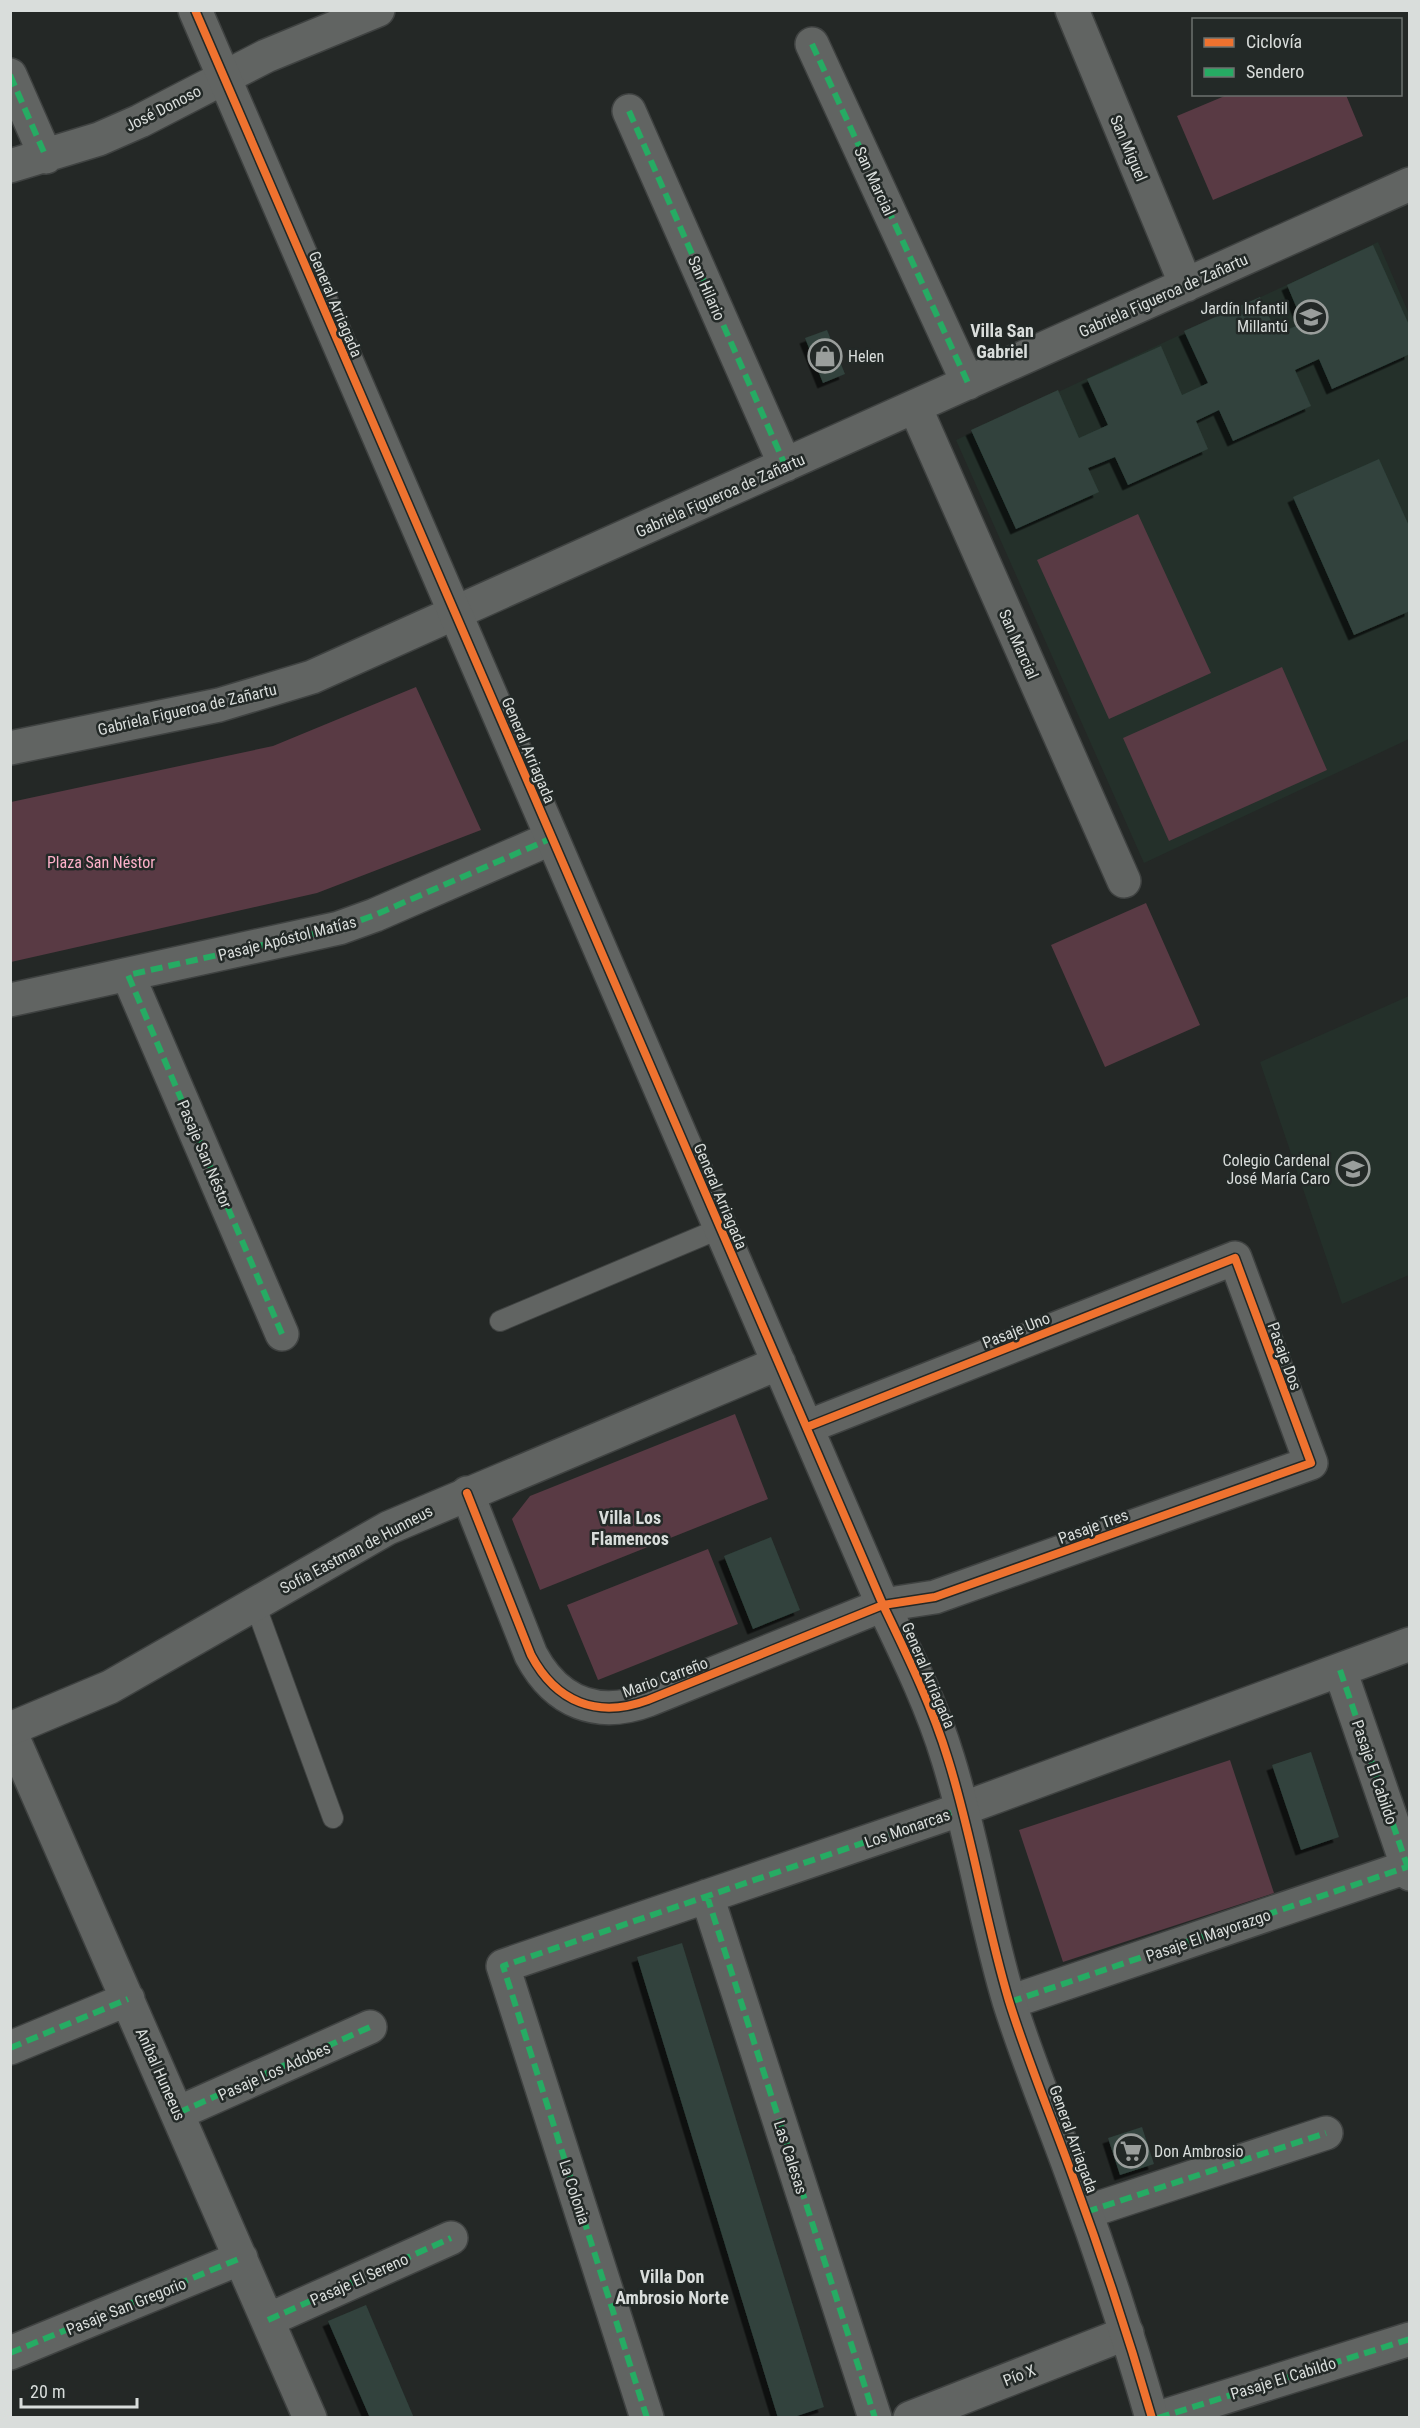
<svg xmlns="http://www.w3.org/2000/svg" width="1420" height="2428" font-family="'Roboto Condensed',sans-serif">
  <defs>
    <filter id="shadow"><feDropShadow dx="-5.5" dy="5.5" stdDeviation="0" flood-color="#0009"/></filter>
  </defs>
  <rect width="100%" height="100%" fill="#242826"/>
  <!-- built -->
  <path fill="#24302a" d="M1378 242 1409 314V739L1144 863 956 440Z
    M1409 996V1275L1342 1304 1260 1062Z"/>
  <!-- green -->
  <path fill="#593a44" d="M1227 95H1346L1363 136 1213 200 1177 116Z
    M1138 514 1211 673 1109 719 1037 560Z
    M1282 667 1327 770 1169 841 1123 738Z
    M416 687 481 830 317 893 11 962V802L273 746Z
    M1146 903 1200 1025 1105 1067 1051 945Z
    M735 1414 768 1499 540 1590 512 1519 530 1496Z
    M708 1549 738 1624 598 1680 567 1605Z
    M1230 1760 1274 1893 1063 1962 1019 1830Z"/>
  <!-- building -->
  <path fill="#30423c" filter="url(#shadow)" d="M1373 245 1410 327V354L1332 389 1319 359 1295 370 1311 406 1233 441 1219 410 1196 421 1208 449 1128 485 1115 457 1088 468 1099 492 1016 529 971 430 1058 390 1079 438 1108 425 1087 379 1161 346 1182 395 1208 383 1184 331 1260 297 1277 334 1303 323 1287 285Z
    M827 330 845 374 823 383 805 338Z
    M1379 459 1410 528V611L1354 635 1293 497Z
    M771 1537 800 1610 753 1629 724 1556Z
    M1311 1752 1339 1837 1301 1850 1272 1765Z
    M682 1943 824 2407 791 2418H778L637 1957Z
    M1142 2127 1154 2164 1120 2175 1108 2138Z
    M366 2305 414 2418H370L328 2321Z"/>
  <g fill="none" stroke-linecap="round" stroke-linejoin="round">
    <!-- service casing -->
    <g stroke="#3f4241" stroke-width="22">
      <path id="service" d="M500 1321 721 1228
        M255 1604 333 1818"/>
    </g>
    <!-- minor casing -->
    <g stroke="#3f4241" stroke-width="36">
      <path id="minor" d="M1072 10 1186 285
        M812 44 968 383
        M10 75 46 157
        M629 111 785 465
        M10 166 99 139 140 121 266 56 378 10
        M915 407 1124 881
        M10 748 219 705 312 677 1410 184
        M128 975 282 1334
        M10 1000 339 928 375 915 552 838
        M467 1493 531 1655C556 1702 597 1719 648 1700L883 1605 935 1597 1311 1463 1235 1258 807 1427
        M1340 1670 1410 1874
        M10 1731 310 2418
        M707 1896 875 2418
        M1010 2002 1407 1867
        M10 2048 128 1999
        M178 2113 370 2027
        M1086 2212 1326 2133
        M268 2320 451 2238
        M10 2353 241 2258
        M647 2418 503 1966 962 1809 1410 1644
        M910 2418 1127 2333
        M1158 2418 1410 2339"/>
    </g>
    <!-- tertiary casing -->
    <g stroke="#3f4241" stroke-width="36">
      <path id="tertiary" d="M195 10 883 1605C907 1655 932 1706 948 1759 973 1839 985 1921 1009 2001 1028 2062 1053 2121 1074 2180 1103 2259 1129 2338 1152 2418
        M10 1729 110 1687 388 1528 779 1363"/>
    </g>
    <!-- service -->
    <use href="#service" stroke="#616462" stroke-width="20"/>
    <!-- minor -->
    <use href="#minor" stroke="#616462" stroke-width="33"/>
    <!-- tertiary -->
    <use href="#tertiary" stroke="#616462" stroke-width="33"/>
    <!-- quiet -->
    <path stroke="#26ab63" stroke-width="6" stroke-dasharray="12 6" stroke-linecap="butt" d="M812 44 968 383
      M10 75 46 157
      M629 111 785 465
      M282 1334 128 975 339 928 375 915 552 838
      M1340 1670 1410 1874
      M707 1896 875 2418
      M1010 2002 1407 1867
      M10 2048 128 1999
      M178 2113 370 2027
      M1086 2212 1326 2133
      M268 2320 451 2238
      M10 2353 241 2258
      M647 2418 503 1966 962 1809
      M1158 2418 1410 2339"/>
    <!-- cycleway casing -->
    <g stroke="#232927" stroke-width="11">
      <path id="cycleway" d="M195 10 883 1605C907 1655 932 1706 948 1759 973 1839 985 1921 1009 2001 1028 2062 1053 2121 1074 2180 1103 2259 1129 2338 1152 2418
        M467 1493 531 1655C556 1702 597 1719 648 1700L883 1605 935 1597 1311 1463 1235 1258 807 1427"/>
    </g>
    <!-- cycleway -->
    <use href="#cycleway" stroke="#ef722f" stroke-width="8"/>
  </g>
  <!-- icons -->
  <defs>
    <g id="school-ring" transform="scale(1.725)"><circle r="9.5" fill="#232927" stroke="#9a9e9c" stroke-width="1.5"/><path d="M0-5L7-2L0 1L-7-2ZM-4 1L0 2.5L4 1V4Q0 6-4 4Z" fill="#9a9e9c"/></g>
    <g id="shop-ring" transform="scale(1.725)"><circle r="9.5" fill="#232927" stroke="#9a9e9c" stroke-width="1.5"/><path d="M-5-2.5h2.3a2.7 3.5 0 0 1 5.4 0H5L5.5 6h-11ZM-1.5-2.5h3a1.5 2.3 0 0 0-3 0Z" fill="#9a9e9c"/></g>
    <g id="supermarket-ring" transform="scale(1.725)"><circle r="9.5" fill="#232927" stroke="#9a9e9c" stroke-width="1.5"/><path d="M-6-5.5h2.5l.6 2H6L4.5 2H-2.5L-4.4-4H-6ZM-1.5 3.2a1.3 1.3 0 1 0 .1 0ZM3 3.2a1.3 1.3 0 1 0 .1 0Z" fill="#9a9e9c"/></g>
  </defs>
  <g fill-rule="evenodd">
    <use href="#school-ring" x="1311" y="317"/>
    <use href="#shop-ring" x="825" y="356"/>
    <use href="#school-ring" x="1353" y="1169"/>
    <use href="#supermarket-ring" x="1131" y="2151"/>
  </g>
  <g text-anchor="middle" stroke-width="5" stroke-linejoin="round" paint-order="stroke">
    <!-- street labels -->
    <g font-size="16" fill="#d9dddb" stroke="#232927">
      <text transform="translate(163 108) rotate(-27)" y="6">José Donoso</text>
      <text transform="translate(1129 148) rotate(67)" y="6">San Miguel</text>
      <text transform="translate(875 181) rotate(65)" y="6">San Marcial</text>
      <text transform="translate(707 288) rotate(66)" y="6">San Hilario</text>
      <text transform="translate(1163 295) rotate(-24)" y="6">Gabriela Figueroa de Zañartu</text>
      <text transform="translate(336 304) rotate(67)" y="6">General Arriagada</text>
      <text transform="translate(720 495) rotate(-24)" y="6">Gabriela Figueroa de Zañartu</text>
      <text transform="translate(1019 644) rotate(66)" y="6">San Marcial</text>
      <text transform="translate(187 709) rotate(-13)" y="6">Gabriela Figueroa de Zañartu</text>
      <text transform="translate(529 750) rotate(67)" y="6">General Arriagada</text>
      <text transform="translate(287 938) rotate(-14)" y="6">Pasaje Apóstol Matías</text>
      <text transform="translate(205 1154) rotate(67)" y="6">Pasaje San Néstor</text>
      <text transform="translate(721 1196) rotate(67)" y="6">General Arriagada</text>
      <text transform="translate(1016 1330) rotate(-22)" y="6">Pasaje Uno</text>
      <text transform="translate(1285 1356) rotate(70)" y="6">Pasaje Dos</text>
      <text transform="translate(1093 1526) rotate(-20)" y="6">Pasaje Tres</text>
      <text transform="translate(356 1549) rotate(-28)" y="6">Sofía Eastman de Hunneus</text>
      <text transform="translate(929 1675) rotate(67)" y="6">General Arriagada</text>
      <text transform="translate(665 1677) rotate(-20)" y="6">Mario Carreño</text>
      <text transform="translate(1375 1772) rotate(71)" y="6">Pasaje El Cabildo</text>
      <text transform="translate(907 1828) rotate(-19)" y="6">Los Monarcas</text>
      <text transform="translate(1208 1935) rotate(-19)" y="6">Pasaje El Mayorazgo</text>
      <text transform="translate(274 2071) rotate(-24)" y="6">Pasaje Los Adobes</text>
      <text transform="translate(161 2074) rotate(66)" y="6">Aníbal Huneeus</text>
      <text transform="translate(1074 2139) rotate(70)" y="6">General Arriagada</text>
      <text transform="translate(791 2157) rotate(72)" y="6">Las Calesas</text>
      <text transform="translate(575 2192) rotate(72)" y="6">La Colonia</text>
      <text transform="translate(359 2279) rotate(-24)" y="6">Pasaje El Sereno</text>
      <text transform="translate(126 2306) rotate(-22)" y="6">Pasaje San Gregorio</text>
      <text transform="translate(1019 2375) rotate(-21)" y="6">Pío X</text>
      <text transform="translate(1283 2378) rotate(-17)" y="6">Pasaje El Cabildo</text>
    </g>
    <!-- poi labels -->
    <g font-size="16" fill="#d9dddb" stroke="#232927" text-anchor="end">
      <text x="1288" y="314">Jardín Infantil<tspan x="1288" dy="18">Millantú</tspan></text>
      <text x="848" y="362" text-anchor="start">Helen</text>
      <text x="1330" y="1166">Colegio Cardenal<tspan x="1330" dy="18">José María Caro</tspan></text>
      <text x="1154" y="2157" text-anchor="start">Don Ambrosio</text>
    </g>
    <!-- park labels -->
    <g font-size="16" fill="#fdb0c9" stroke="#232927">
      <text x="101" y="868">Plaza San Néstor</text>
    </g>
    <!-- neighbourhood labels -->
    <g font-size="18" font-weight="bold" fill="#d9dddb" stroke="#232927">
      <text x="1002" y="337">Villa San<tspan x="1002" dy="21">Gabriel</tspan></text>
      <text x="630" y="1524">Villa Los<tspan x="630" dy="21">Flamencos</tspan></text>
      <text x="672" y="2283">Villa Don<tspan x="672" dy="21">Ambrosio Norte</tspan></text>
    </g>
  </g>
  <!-- border -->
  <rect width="1420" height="2428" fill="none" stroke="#d9dddb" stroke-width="24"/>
  <!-- legend -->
  <rect x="1192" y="18" width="210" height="78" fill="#232927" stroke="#6c716f" stroke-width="1.5"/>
  <rect x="1204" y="38" width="30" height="9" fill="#ef722f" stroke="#6c716f" stroke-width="1.5"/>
  <text x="1246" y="48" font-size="18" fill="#d9dddb">Ciclovía</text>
  <rect x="1204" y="68" width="30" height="9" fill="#26ab63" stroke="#6c716f" stroke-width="1.5"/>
  <text x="1246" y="78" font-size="18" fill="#d9dddb">Sendero</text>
  <!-- scale -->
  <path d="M21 2398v9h116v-9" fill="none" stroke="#d9dddb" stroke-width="3"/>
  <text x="30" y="2398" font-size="18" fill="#d9dddb" stroke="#232927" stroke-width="4.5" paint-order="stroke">20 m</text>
</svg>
